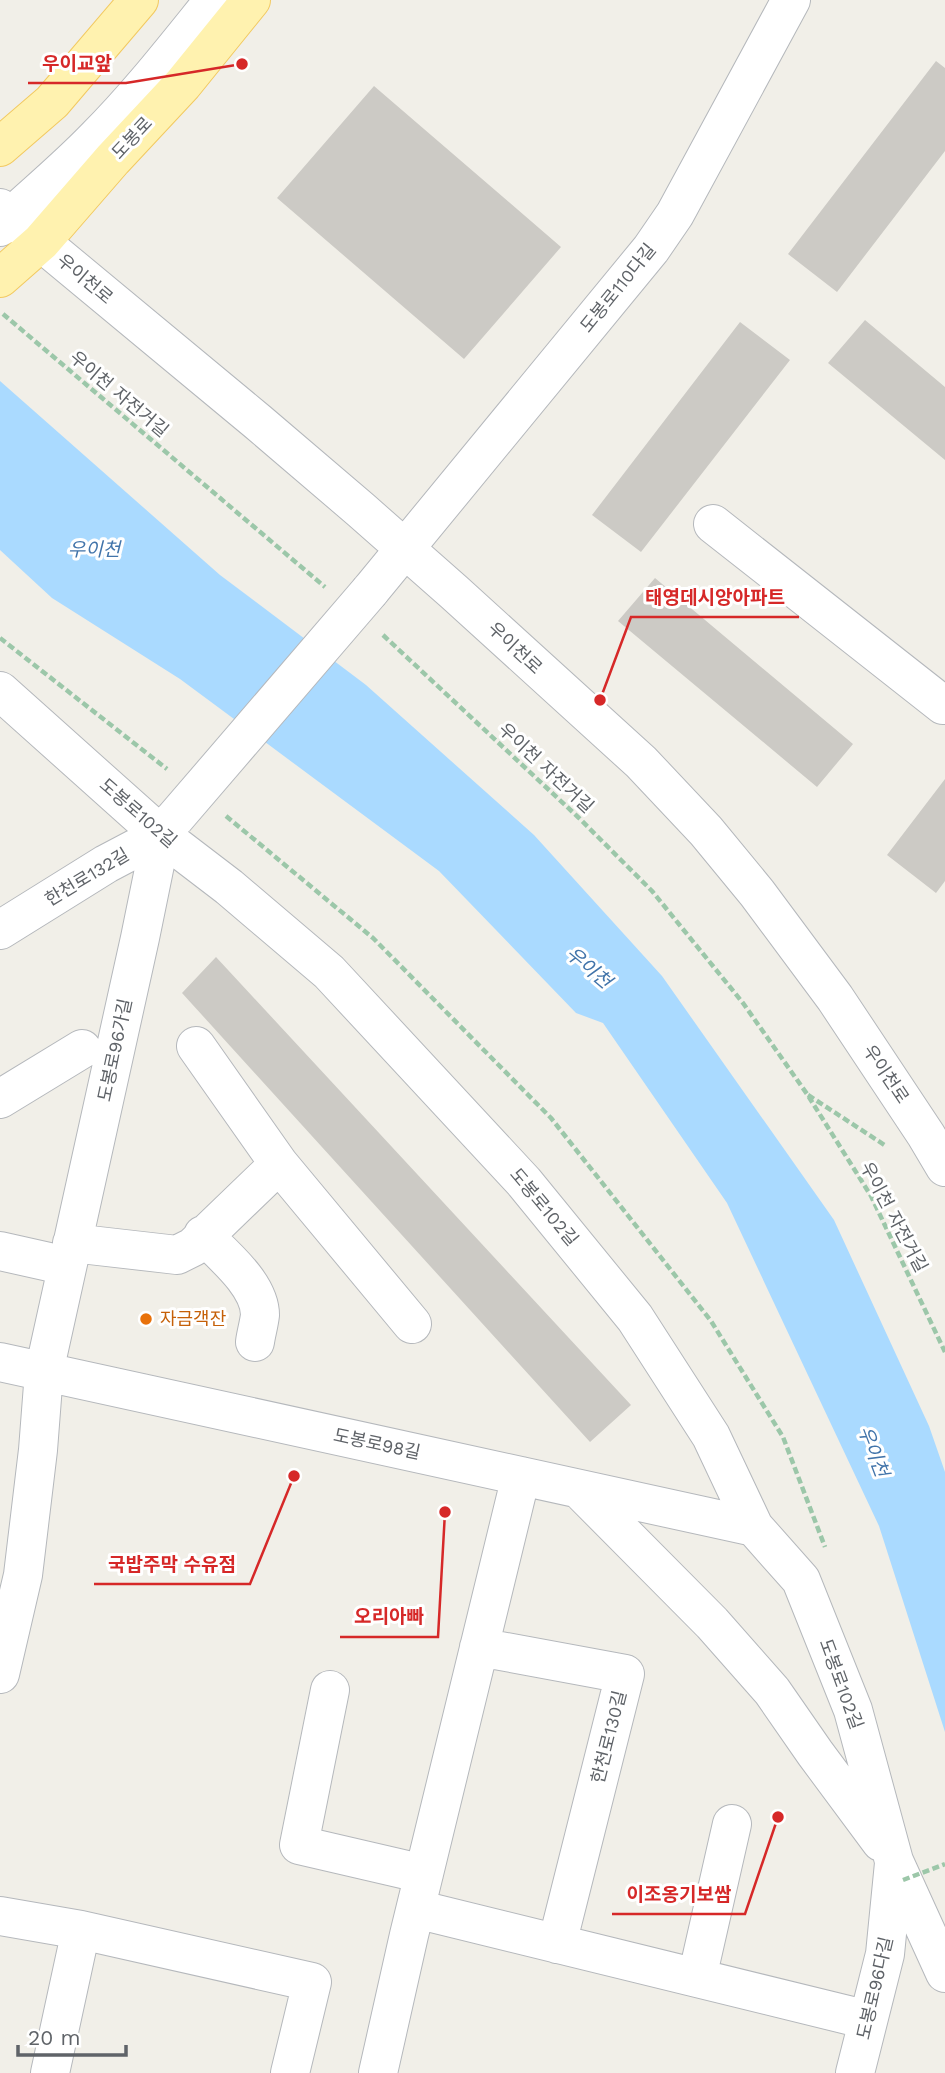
<svg xmlns="http://www.w3.org/2000/svg" width="945" height="2073" font-family="'Work Sans','Noto Sans KR',sans-serif">
  <rect width="100%" height="100%" fill="#f1efe8"/>
  <!-- water -->
  <path fill="#aadaff" d="M0 381 220 575 366 685 534 835 662 976 834 1220 929 1426 945 1472V1732L879 1526 727 1203 603 1023 576 1013 439 871 180 679 52 598 0 550Z"/>
  <!-- building -->
  <path fill="#cccac5" d="M936 61 945 68V151L837 292 788 254Z
    M374 86 561 247 464 359 277 198Z
    M865 320 945 387V460L828 363Z
    M740 322 790 360 641 552 592 515Z
    M655 578 853 744 817 787 618 621Z
    M945 779V881L936 893 887 855Z
    M216 957 631 1405 590 1442 182 993Z"/>
  <g fill="none" stroke-linecap="round" stroke-linejoin="round">
    <!-- minor casing -->
    <g stroke="#b5b8bc" stroke-width="40">
      <path id="minor" d="M0 208 258 422 361 510 454 592 641 762 706 831 757 893 835 998 926 1135 945 1167
        M0 227C32 197 65 170 95 139 138 96 176 47 214 0
        M713 524 943 705 945 703
        M370 591 651 249 675 214 791 0
        M0 691 161 835 229 887 329 972 524 1182 635 1318 711 1436 754 1527 801 1580 853 1710 894 1861 945 1973
        M0 930 106 864 161 835 172 821
        M0 1099 82 1049
        M279 1164 412 1324
        M203 1235C223 1255 260 1285 260 1315 259 1324 256 1334 255 1342
        M72 1243 177 1255 193 1247 279 1164 196 1046
        M0 1251 67 1266
        M0 1362 754 1527
        M579 1489 712 1623 772 1691 815 1753 881 1842
        M479 1647 625 1674 557 1944
        M0 1674 23 1575 38 1450 44 1372 140 938 161 835
        M330 1690 299 1845 424 1874
        M416 1909 868 2020
        M0 1916 81 1930 312 1982 290 2073
        M697 1978 732 1824
        M50 2073 81 1930
        M378 2073 409 1935 521 1476
        M855 2073 885 1954 894 1863"/>
    </g>
    <!-- major casing -->
    <g stroke="#f2c960" stroke-width="40">
      <path id="major" d="M0 147 52 102 139 0
        M0 278 41 242 113 159 183 84 251 0"/>
    </g>
    <!-- path -->
    <path stroke="#9cc7a9" stroke-width="4.5" stroke-dasharray="7 3.5" stroke-linecap="butt" d="M3 314 325 587
      M383 635 579 818 652 891 743 1003 807 1094 871 1196 945 1352
      M0 638 167 769
      M226 816 373 938 551 1118 711 1321 783 1437 825 1547
      M808 1095 886 1146"/>
    <!-- minor -->
    <use href="#minor" stroke="#fff" stroke-width="38"/>
    <!-- major -->
    <use href="#major" stroke="#fff2af" stroke-width="38"/>
    <!-- minor-bridge casing -->
    <g stroke="#b5b8bc" stroke-width="40" stroke-linecap="butt">
      <path id="minor-bridge" d="M175 818 370 591"/>
    </g>
    <!-- path-bridge -->
    <path stroke="#9cc7a9" stroke-width="4.5" stroke-dasharray="7 3.5" stroke-linecap="butt" d="M903 1880 945 1864"/>
    <!-- minor-bridge -->
    <use href="#minor-bridge" stroke="#fff" stroke-width="38"/>
  </g>
  <!-- markers -->
  <circle fill="#e8710a" stroke="#fff" stroke-width="2.5" cx="146" cy="1319" r="7"/>
  <g text-anchor="middle" stroke-width="6" stroke-linejoin="round" paint-order="stroke">
    <!-- street labels -->
    <g font-size="18" fill="#5f6368" stroke="#fff">
      <text transform="translate(132 138) rotate(-47)" y="6">도봉로</text>
      <text transform="translate(85 279) rotate(40)" y="6">우이천로</text>
      <text transform="translate(618 288) rotate(-51)" y="6">도봉로110다길</text>
      <text transform="translate(119 394) rotate(40)" y="6">우이천 자전거길</text>
      <text transform="translate(515 648) rotate(43)" y="6">우이천로</text>
      <text transform="translate(546 768) rotate(43)" y="6">우이천 자전거길</text>
      <text transform="translate(138 813) rotate(41)" y="6">도봉로102길</text>
      <text transform="translate(87 877) rotate(-31)" y="6">한천로132길</text>
      <text transform="translate(115 1050) rotate(-78)" y="6">도봉로96가길</text>
      <text transform="translate(886 1074) rotate(56)" y="6">우이천로</text>
      <text transform="translate(544 1207) rotate(50)" y="6">도봉로102길</text>
      <text transform="translate(894 1217) rotate(62)" y="6">우이천 자전거길</text>
      <text transform="translate(377 1444) rotate(12)" y="6">도봉로98길</text>
      <text transform="translate(841 1684) rotate(70)" y="6">도봉로102길</text>
      <text transform="translate(609 1737) rotate(-76)" y="6">한천로130길</text>
      <text transform="translate(875 1988) rotate(-77)" y="6">도봉로96다길</text>
    </g>
    <!-- food labels -->
    <g font-size="18" fill="#c56008" stroke="#fff" text-anchor="start">
      <text x="160" y="1325">자금객잔</text>
    </g>
    <!-- water labels -->
    <g font-size="19" font-style="italic" fill="#4174aa" stroke="#fff">
      <text x="94" y="556">우이천</text>
      <text transform="translate(589 967) rotate(40)" y="7">우이천</text>
      <text transform="translate(874 1451) rotate(69)" y="7">우이천</text>
    </g>
  </g>
  <!-- callouts -->
  <path fill="none" stroke="#d62828" stroke-width="2.5" d="M242 64L126 83H28M600 700L631 617H799M294 1476L250 1584H94M445 1512L438 1637H340M778 1817L745 1914H612"/>
  <g fill="#d62828" stroke="#fff" stroke-width="2.5">
    <circle cx="242" cy="64" r="7"/>
    <circle cx="600" cy="700" r="7"/>
    <circle cx="294" cy="1476" r="7"/>
    <circle cx="445" cy="1512" r="7"/>
    <circle cx="778" cy="1817" r="7"/>
  </g>
  <g font-size="19" text-anchor="middle" font-weight="bold" fill="#d62828" stroke="#fff" stroke-width="6" stroke-linejoin="round" paint-order="stroke">
    <text x="77" y="70">우이교앞</text>
    <text x="715" y="604">태영데시앙아파트</text>
    <text x="172" y="1571">국밥주막 수유점</text>
    <text x="389" y="1623">오리아빠</text>
    <text x="679" y="1901">이조옹기보쌈</text>
  </g>
  <!-- scale -->
  <path d="M18 2045v10h108v-10" fill="none" stroke="#5f6368" stroke-width="3.5"/>
  <text x="28" y="2045" font-size="21" fill="#5f6368" stroke="#ffffff" stroke-width="5" paint-order="stroke">20 m</text>
</svg>
